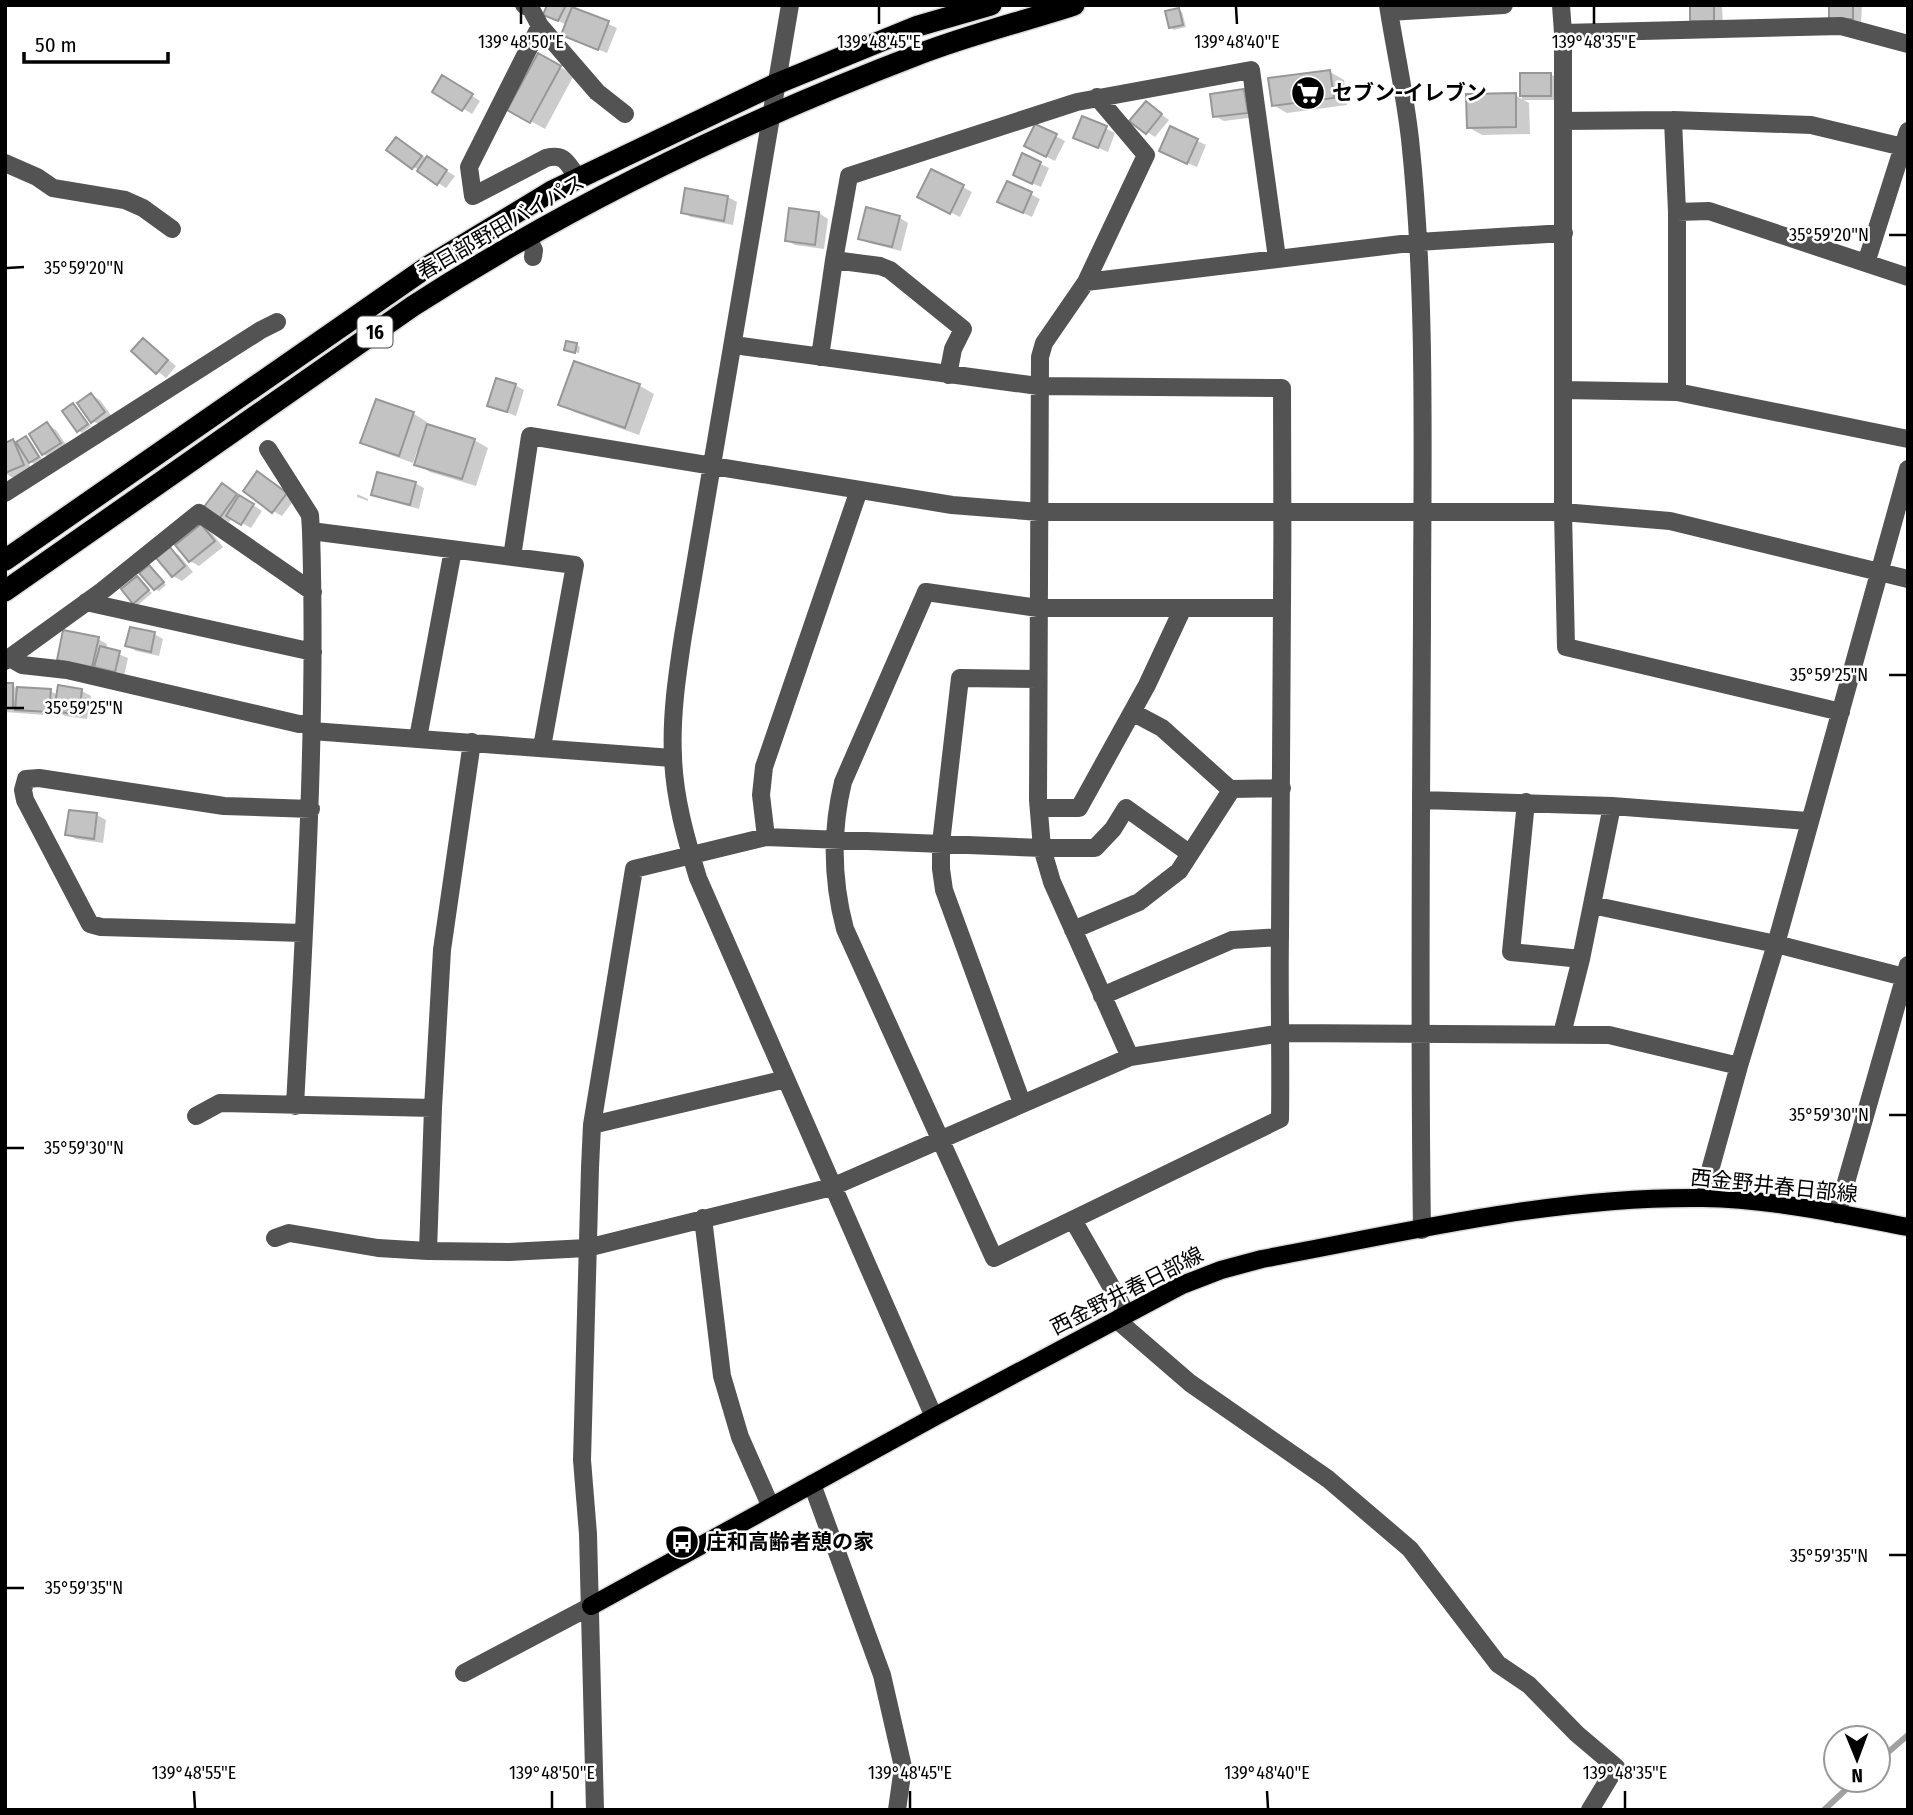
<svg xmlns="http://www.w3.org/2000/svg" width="1913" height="1815" font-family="'Fira Sans Condensed','Noto Sans JP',sans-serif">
  <rect width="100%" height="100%" fill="#fff"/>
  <!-- shadow -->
  <path fill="#0003" d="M549 5H576L575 9 617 28 607 53 572 39 567 25 554 19Z
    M1692 5H1722L1723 25H1701Z
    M1831 5H1862L1861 23H1840Z
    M1178 10 1182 12 1186 27 1174 30 1170 27Z
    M539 55 574 75 545 129 509 109Z
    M1330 72 1344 80 1347 105 1287 113 1273 105Z
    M1522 74H1550L1559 79V100H1524L1529 103 1530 134 1482 135 1468 127 1515 95 1522 99Z
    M443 77 480 101 472 114 434 91Z
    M1244 91 1253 96 1256 117 1224 121 1215 116Z
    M1146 103 1169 120 1155 137 1147 132Z
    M1083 118 1115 133 1108 152 1084 142Z
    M1036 126 1065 141 1055 161 1035 151Z
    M1171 128 1206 145 1197 167 1170 156Z
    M405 145 455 176 446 188 388 150Z
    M1023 156 1049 168 1041 187 1024 180Z
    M932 171 972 192 960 217 928 201Z
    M1008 183 1040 199 1032 217 1008 206Z
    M728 197 737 202 733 225 691 217 682 212Z
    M867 210 900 218 908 223 901 251 869 243 860 238Z
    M819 213 828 219 824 249 795 245 786 240Z
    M143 340 176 366 166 378 133 351Z
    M577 345 580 347 579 353 569 351Z
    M575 363 640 386 654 394 639 435 574 412 560 404Z
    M515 385 524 390 516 416 489 405Z
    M91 395 100 400 113 418 102 426 93 421Z
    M377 401 414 414 427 422 426 425 474 440 488 448 476 486 430 472 416 464 420 452 417 451 413 463 377 450 363 442Z
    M73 405 91 426 82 433 78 430Z
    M47 424 56 430 69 449 52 459 43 454Z
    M26 438 30 440 42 459 34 464 27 460 32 470 13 478 5 473V444L13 441 17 444Z
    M258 473 295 499 282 516 273 511Z
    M415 483 424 488 419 509 382 499 373 494Z
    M231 490 262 511 251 528 233 518 229 522 220 517Z
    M357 494 368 499V501L357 497Z
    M201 526 210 531 223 547 199 566 190 561Z
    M170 549 179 555 193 572 182 581 173 576Z
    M149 567 166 585 159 591 155 589Z
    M137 579 152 593 138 605 134 602Z
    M154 634 163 639 159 656 136 651 127 645Z
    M98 639 107 644 106 649 128 658 124 676 59 659Z
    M5 685H12L18 689 50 691 58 695 59 687 82 691 91 696 87 719 65 716 58 712V716L5 712Z
    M97 815 106 820 103 843 76 839 67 834Z"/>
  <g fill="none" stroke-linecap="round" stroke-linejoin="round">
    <!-- stream -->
    <path stroke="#a1a1a1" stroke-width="6" d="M1878 1761 1908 1735
      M1824 1810 1856 1780"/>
  </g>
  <!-- building -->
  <path fill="#c3c3c3" stroke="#979797" stroke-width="2" d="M547 5H566L558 21 543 15Z
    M1690 5H1714V21H1690Z
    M1829 5H1853V19H1829Z
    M572 7 609 21 598 50 561 35Z
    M1179 8 1183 25 1169 28 1165 11Z
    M538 53 561 66 530 123 507 110Z
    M1330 70 1334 98 1272 106 1268 78Z
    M1520 73H1551V96H1520Z
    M442 75 473 94 462 111 432 92Z
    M1244 89 1248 113 1213 117 1210 94Z
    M1516 93V127L1467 128 1466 94Z
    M1146 101 1162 114 1146 134 1129 121Z
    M1082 116 1107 126 1098 148 1073 138Z
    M1035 124 1057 134 1046 157 1024 146Z
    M1170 126 1198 139 1187 164 1159 151Z
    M396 137 422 156 412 169 386 150Z
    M1022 153 1041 162 1032 184 1013 175Z
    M427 156 447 170 437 185 417 171Z
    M931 169 964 185 950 214 917 197Z
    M1007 181 1032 192 1023 213 997 202Z
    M685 188 728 196 724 221 681 213Z
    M866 207 900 216 892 247 858 239Z
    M789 208 819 212 815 245 785 241Z
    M143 338 168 360 156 374 131 351Z
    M566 341 577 343 575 353 564 350Z
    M574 361 640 384 625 428 558 405Z
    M496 378 516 384 507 412 487 406Z
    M91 393 105 412 91 423 77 403Z
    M376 399 414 412 399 456 360 443Z
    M73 403 88 424 77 432 62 411Z
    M47 422 61 443 42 455 29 434Z
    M427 424 475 439 462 479 414 465Z
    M26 436 39 457 29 463 16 442Z
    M13 439 24 465 5 473V443Z
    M257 471 287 493 272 513 243 491Z
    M377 472 416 482 410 505 371 495Z
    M222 483 237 494 219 519 204 507Z
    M239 495 254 504 241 525 226 516Z
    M201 524 215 541 189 562 175 545Z
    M170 547 185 566 172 577 156 558Z
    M149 565 164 582 154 590 139 573Z
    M137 576 149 590 133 604 121 589Z
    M130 627 155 632 151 652 125 646Z
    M63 630 99 637 92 667 57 660Z
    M100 646 120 651 115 672 94 667Z
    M5 683H13V708H5Z
    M58 685 82 689 79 715 54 711Z
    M17 687 51 689 49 712 15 710Z
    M69 810 97 813 94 839 65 835Z"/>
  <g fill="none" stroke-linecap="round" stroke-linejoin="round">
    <!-- major casing -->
    <g stroke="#dbdbdb" stroke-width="21">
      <path id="major" d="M591 1606 934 1417 1182 1285 1221 1270 1262 1259C1408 1232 1554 1196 1703 1198 1771 1199 1841 1214 1908 1227"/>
    </g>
    <!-- highway casing -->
    <g stroke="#dbdbdb" stroke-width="24">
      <path id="highway" d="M5 560 430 265 552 191 776 84 918 26 991 5
        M5 591 413 306C571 204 742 122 917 55 968 35 1022 22 1074 5"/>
    </g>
    <!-- minor -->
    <path stroke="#535353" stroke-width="18" d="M524 5 531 9 540 26 469 167 473 196 546 158C566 153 567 164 578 178
      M790 5 683 636C677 676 671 716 673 756 674 797 686 839 698 878L934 1417
      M1388 5C1395 50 1405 94 1410 139 1427 298 1422 460 1422 620 1421 823 1419 1026 1422 1230
      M1561 5 1563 33
      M1389 12 1504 5
      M540 26 597 92 625 114
      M1097 97 1146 155 1086 282 1044 343 1040 357 1038 800 1042 848 1052 882 1130 1057
      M1673 120 1677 212V392
      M1563 121 1673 120 1811 125 1903 147
      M5 163 37 177 53 188 125 200 143 208 172 229
      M1677 212 1709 211 1908 277
      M527 237 534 250 533 257
      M834 260 849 176 1077 102 1251 70 1277 258
      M1866 263 1908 131
      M1086 282 1418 242 1564 233
      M734 345 1038 386 1282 388C1283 570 1282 752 1280 934 1279 996 1281 1057 1280 1119L994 1258 845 929C832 880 831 832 843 782L926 592 1038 608H1282
      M820 357 834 260 880 266 890 270 963 329 953 349 948 375
      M1563 390 1677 392 1908 439
      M268 449 310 515 311 531C317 723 305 914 295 1106
      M5 493 261 330 277 322
      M311 531 575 565 542 747
      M512 557 530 436 952 505 1039 512H1563L1670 521 1908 579
      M86 602 313 652
      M10 658 22 665 67 670 299 724H312
      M5 661 102 591 199 513 313 592
      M1132 712 1162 728 1231 790
      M1841 712 1566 647 1563 512V33L1841 26 1908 44
      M312 731 672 758
      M418 738 453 550
      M1421 800 1612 806 1808 821
      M1526 802 1511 952 1581 959
      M1039 808H1079L1147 685 1183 608
      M766 837 761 795 764 767 859 490
      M1592 905 1776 944 1904 977 1908 984
      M1073 930 1139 902 1179 871 1232 789 1282 788
      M303 933 101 927 90 924 25 800 23 790 26 779 39 778 224 806 311 809
      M1102 996 1232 940 1280 937
      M1562 1034 1581 959 1612 806
      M1022 1103 944 890 941 869V843L960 678 1038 679
      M196 1116 220 1103 433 1108
      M592 1125 786 1079
      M1705 1198 1709 1174 1739 1066 1776 944 1908 469
      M1837 1214 1908 965
      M703 1218 722 1376 740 1437 771 1507
      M1073 1220 1127 1314
      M275 1238 289 1233 378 1248 428 1251 509 1252 587 1248 832 1187 1130 1057 1282 1033 1609 1035 1739 1066
      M428 1251 433 1108 442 950 472 742
      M1117 1320 1190 1383 1328 1479 1410 1549 1498 1664 1529 1685 1577 1734 1616 1767 1590 1810
      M812 1484 882 1675 903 1767 897 1810
      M464 1673 591 1606
      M595 1810 588 1534 582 1460 590 1168 592 1125 634 869 766 837 1042 848H1095L1113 829 1126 808 1189 853"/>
    <!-- major -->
    <use href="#major" stroke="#000" stroke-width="18"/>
    <!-- highway -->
    <use href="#highway" stroke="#000" stroke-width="21"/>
  </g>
  <!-- ticks -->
  <path fill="none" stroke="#000" stroke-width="2.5" d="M521 7V24M879 7V24M1236 7 1237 24M1594 7V24M1889 235H1906M7 268 24 267M1889 675H1906M7 708H24M1889 1115H1906M7 1148H24M1889 1555H1906M7 1588H24M194 1791 195 1808M552 1791V1808M910 1791V1808M1267 1791 1268 1808M1625 1791V1808"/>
  <!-- icons -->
  <defs>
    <g id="supermarket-disc" transform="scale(1.75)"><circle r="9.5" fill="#000" stroke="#fff"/><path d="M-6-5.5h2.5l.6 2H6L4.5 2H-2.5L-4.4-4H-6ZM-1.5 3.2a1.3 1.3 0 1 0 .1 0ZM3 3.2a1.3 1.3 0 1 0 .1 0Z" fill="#fff"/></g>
    <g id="bus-disc" transform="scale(1.75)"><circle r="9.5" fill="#000" stroke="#fff"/><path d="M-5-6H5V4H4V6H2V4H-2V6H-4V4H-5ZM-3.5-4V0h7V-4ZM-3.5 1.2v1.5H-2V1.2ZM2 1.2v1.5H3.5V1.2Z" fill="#fff"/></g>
  </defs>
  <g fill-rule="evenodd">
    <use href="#supermarket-disc" x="1308" y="93"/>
    <use href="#bus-disc" x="682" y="1542"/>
  </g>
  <g text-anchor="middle" stroke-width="5" stroke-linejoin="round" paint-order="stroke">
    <!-- shield labels -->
    <rect fill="#fff" stroke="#4c4c4c" stroke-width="2" x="357.5" y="316.5" width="35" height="31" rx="5"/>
    <g font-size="19" font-weight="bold" fill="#000">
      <text x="375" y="339">16</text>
    </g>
    <!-- poi labels -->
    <g font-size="21" font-weight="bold" fill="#000" stroke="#fff" text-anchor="start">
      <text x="1332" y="100">セブン-イレブン</text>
      <text x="706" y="1549">庄和高齢者憩の家</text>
    </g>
    <!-- street labels -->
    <g font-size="21" fill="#000" stroke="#fff">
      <text transform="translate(501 227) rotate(-30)" y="7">春日部野田バイパス</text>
      <text transform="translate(1774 1186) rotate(6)" y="7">西金野井春日部線</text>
      <text transform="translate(1127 1291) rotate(-27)" y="7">西金野井春日部線</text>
    </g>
  </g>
  <g font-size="18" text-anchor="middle" fill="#000" stroke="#fff" stroke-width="5" stroke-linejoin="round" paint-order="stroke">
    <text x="521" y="48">139°48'50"E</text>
    <text x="879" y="48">139°48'45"E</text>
    <text x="1237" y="48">139°48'40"E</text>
    <text x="1594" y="48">139°48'35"E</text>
    <text x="1829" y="241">35°59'20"N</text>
    <text x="84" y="274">35°59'20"N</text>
    <text x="1829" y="681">35°59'25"N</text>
    <text x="84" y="714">35°59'25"N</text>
    <text x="1829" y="1121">35°59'30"N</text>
    <text x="84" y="1154">35°59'30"N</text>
    <text x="1829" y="1562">35°59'35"N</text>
    <text x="84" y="1594">35°59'35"N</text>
    <text x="194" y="1779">139°48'55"E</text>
    <text x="552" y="1779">139°48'50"E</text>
    <text x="910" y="1779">139°48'45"E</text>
    <text x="1267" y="1779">139°48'40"E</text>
    <text x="1625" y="1779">139°48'35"E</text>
  </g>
  <!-- border -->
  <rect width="1913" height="1815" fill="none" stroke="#000000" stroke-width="14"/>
  <!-- north arrow -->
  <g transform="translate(1857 1759) rotate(179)"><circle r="33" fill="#ffffff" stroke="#999999" stroke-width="2"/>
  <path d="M0-5L12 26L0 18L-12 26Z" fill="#000000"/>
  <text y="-10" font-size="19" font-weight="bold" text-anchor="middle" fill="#000000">N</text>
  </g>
  <!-- scale -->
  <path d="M24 52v10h144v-10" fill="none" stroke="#000000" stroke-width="3.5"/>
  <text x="35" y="52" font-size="21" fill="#000000" stroke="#ffffff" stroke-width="5" paint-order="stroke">50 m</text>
</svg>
